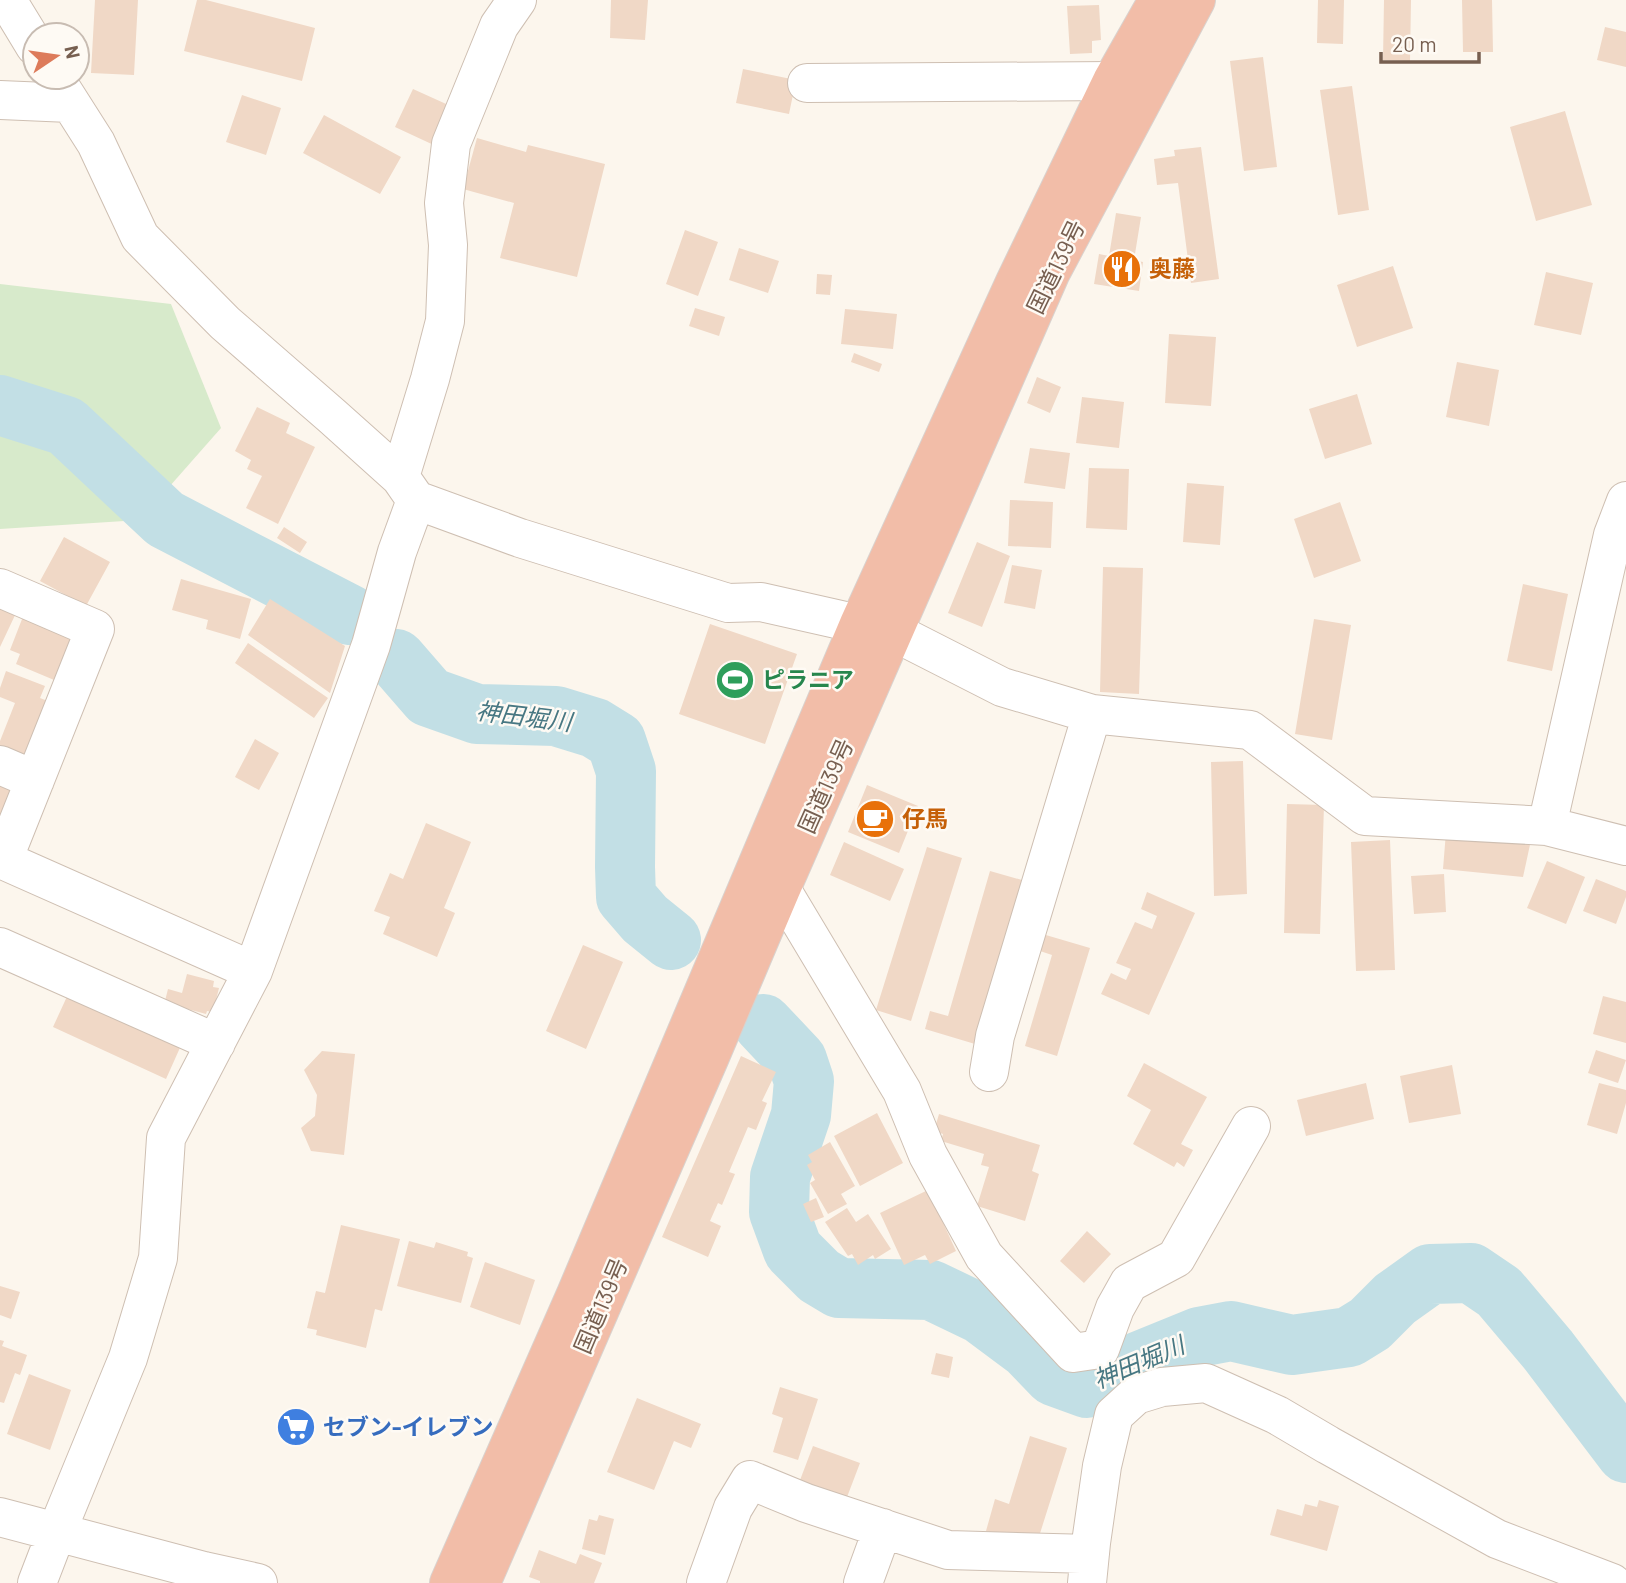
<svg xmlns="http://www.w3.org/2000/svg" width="1626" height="1583" font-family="Barlow,'Noto Sans JP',sans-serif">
  <rect width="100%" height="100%" fill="#fcf6ed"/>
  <!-- green -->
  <path fill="#d7eacb" d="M0 284 171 304 221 428 140 520 0 529Z"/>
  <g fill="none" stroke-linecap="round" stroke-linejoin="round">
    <!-- river -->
    <path stroke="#c2dfe5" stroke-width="60" d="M0 405 66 426 165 519 350 615
      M396 659 429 697 477 714 556 716 595 728 616 741 626 771 625 867 626 897 645 919 671 940
      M763 1024 797 1060 804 1081 801 1115 780 1177 779 1212 793 1250 819 1276 839 1288 931 1290 981 1314 1028 1349 1054 1376 1087 1388 1140 1361 1199 1337 1231 1331 1292 1345 1349 1337 1370 1324 1395 1299 1430 1274 1471 1273 1499 1292 1548 1350 1626 1453"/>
  </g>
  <!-- building -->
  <path fill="#f0d8c6" d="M95 0H138L134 75 91 73Z
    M197 0H206L315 28 302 81 184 51Z
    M611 0H648L645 40 610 38Z
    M1318 0H1344L1343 44 1317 43Z
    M1384 0H1411L1410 61 1383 60Z
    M1462 0H1492L1493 52H1463Z
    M1099 5 1101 40 1092 41V53L1070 54 1067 6Z
    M1605 27 1626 32V67L1597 60Z
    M1263 57 1277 167 1244 171 1230 61Z
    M743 69 796 80 789 114 736 103Z
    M1352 86 1369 210 1338 215 1320 90Z
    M413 89 455 108 438 147 395 127Z
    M242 95 281 108 266 155 226 142Z
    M1565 111 1592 205 1536 221 1510 127Z
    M324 115 401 157 380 194 303 153Z
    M477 138 526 152 528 145 605 164 577 277 500 258 514 203 463 189Z
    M1201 147 1219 279 1191 283 1178 183 1157 185 1154 159 1175 156 1174 150Z
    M1116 213 1141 217 1134 260 1143 262 1139 291 1094 284 1099 254 1109 256Z
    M685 230 718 242 698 296 666 284Z
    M739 248 779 261 768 293 729 280Z
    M1393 266 1413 328 1357 347 1337 285Z
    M1546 272 1593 283 1581 335 1534 325Z
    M817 274 832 275 830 295 816 294Z
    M695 308 725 317 719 336 689 326Z
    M845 309 897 314 893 349 841 344Z
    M1169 334 1216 337 1211 406 1165 403Z
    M854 353 882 364 879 372 851 362Z
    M1457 362 1499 370 1489 426 1446 417Z
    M1037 377 1061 387 1050 413 1027 403Z
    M1357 394 1372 444 1325 459 1309 409Z
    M1082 397 1124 402 1119 448 1076 443Z
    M257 407 290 423 286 433 315 447 278 524 246 508 262 476 247 469 251 460 235 451Z
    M1030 448 1070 453 1065 489 1024 483Z
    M1089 468 1129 469 1127 530 1086 528Z
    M1187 483 1224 486 1220 545 1183 542Z
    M1010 500 1053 502 1051 548 1008 546Z
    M1340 502 1361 561 1314 578 1294 519Z
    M284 527 307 542 300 553 277 538Z
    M64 537 110 562 86 606 40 581Z
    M977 542 1010 556 982 627 948 613Z
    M1012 565 1042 570 1035 609 1004 603Z
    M1103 567 1143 568 1139 694 1100 692Z
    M181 579 251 599 240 639 206 629 208 620 172 610Z
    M1523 584 1568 594 1552 671 1507 661Z
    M270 599 345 646 330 693 248 635Z
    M0 602 17 611 0 647Z
    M24 614 84 641 66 685 16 664 20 654 10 650Z
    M1314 619 1351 625 1332 740 1295 734Z
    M710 624 797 654 765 744 679 714Z
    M248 643 328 698 314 718 235 663Z
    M6 671 45 686 40 698 58 705 36 761 0 747V741L15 703 0 697V688Z
    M255 739 279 753 259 790 235 777Z
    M1243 761 1247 894 1214 896 1211 762Z
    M0 772 20 781 0 822Z
    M867 785 918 806 899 853 848 832Z
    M1287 804 1324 805 1320 934 1284 933Z
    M426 823 471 842 444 908 455 913 437 957 383 934 390 917 374 911 390 873 403 879Z
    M1446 832 1531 840 1523 877 1443 869Z
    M1390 840 1395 970 1356 971 1351 842Z
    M844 842 904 869 890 901 830 875Z
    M927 847 962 858 911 1021 876 1010Z
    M1547 861 1585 877 1566 924 1527 908Z
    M990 871 1022 880 975 1044 925 1029 930 1011 948 1016Z
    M1444 874 1446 912 1414 914 1411 876Z
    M1596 879 1626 891V897L1616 924 1583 911Z
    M1147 892 1195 913 1149 1015 1101 994 1111 973 1126 980 1131 969 1116 963 1135 922 1152 929 1157 916 1141 909Z
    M1039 933 1090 948 1057 1056 1025 1046 1052 955 1034 949Z
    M583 945 623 962 586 1049 546 1031Z
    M187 974 214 981 213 987 219 988 213 1012 207 1011 206 1014 180 1007 163 1009 168 989 182 993Z
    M70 990 183 1041 166 1079 53 1027Z
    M1603 996 1626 1002V1043L1593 1034Z
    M1596 1050 1626 1060 1618 1083 1588 1073Z
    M322 1051 355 1054 344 1155 311 1151 301 1128 315 1116 317 1095 304 1070Z
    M741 1056 776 1072 762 1101 767 1103 756 1130 748 1127 729 1172 735 1174 722 1205 718 1203 710 1221 721 1226 708 1257 662 1237Z
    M1144 1063 1207 1097 1181 1144 1193 1150 1184 1167 1177 1162 1174 1167 1133 1144 1151 1110 1127 1096Z
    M1452 1065 1461 1114 1409 1123 1400 1076Z
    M1366 1083 1374 1119 1306 1136 1297 1100Z
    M1599 1083 1626 1090V1103L1617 1134 1587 1125Z
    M877 1113 903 1163 860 1186 834 1136Z
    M939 1114 1040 1145 1032 1171 1039 1174 1025 1221 977 1206 989 1167 981 1165 984 1154 941 1141 943 1134 934 1131Z
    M830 1142 855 1186 841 1194 847 1204 828 1214 810 1183 815 1180 807 1165 812 1162 808 1155Z
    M928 1190 956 1251 930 1264 925 1255 904 1265 880 1213Z
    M816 1198 824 1217 811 1222 803 1204Z
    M847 1208 856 1222 868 1214 891 1249 875 1259 873 1255 858 1265 852 1254 848 1256 825 1222Z
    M341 1225 400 1239 382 1311 375 1309 366 1348 316 1335 317 1330 307 1328 316 1291 325 1293Z
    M1087 1231 1111 1254 1084 1283 1060 1261Z
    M409 1241 434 1248 436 1242 468 1252 467 1256 473 1258 461 1303 397 1286Z
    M485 1262 535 1280 520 1325 470 1307Z
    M0 1286 20 1292 11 1319 0 1315Z
    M0 1340 4 1341 2 1346 27 1355 20 1375 15 1373 4 1403 0 1402Z
    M936 1353 953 1357 949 1378 931 1374Z
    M29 1374 71 1390 50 1450 7 1434Z
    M780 1387 818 1399 798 1460 773 1452 783 1418 772 1414Z
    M637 1398 701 1424 691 1448 674 1441 654 1490 607 1472Z
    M1030 1436 1067 1448 1036 1546 986 1531 995 1499 1009 1504Z
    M813 1446 860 1463 844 1505 797 1488Z
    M1319 1500 1339 1506 1327 1551 1270 1535 1277 1509 1302 1516 1305 1504 1317 1507Z
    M599 1515 614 1519 605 1555 582 1549 589 1519 597 1521Z
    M539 1550 576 1564 580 1554 602 1563 594 1583H540V1581L529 1577Z"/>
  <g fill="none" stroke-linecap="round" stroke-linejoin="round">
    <!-- minor casing -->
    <g stroke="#cebfb2" stroke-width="40">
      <path id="minor" d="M7 0 35 46
        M54 77 96 143 140 237 225 323 332 416 400 477 416 500 520 538 728 603 761 602 894 632 1002 687 1092 714 1250 730 1365 816 1547 826 1626 846
        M807 83 1112 81
        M0 100 70 103
        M400 477 430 379 445 321 448 245 444 203 451 144 499 26 517 0
        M0 588 95 629 3 860 253 971
        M0 765 35 780
        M1547 826 1613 535 1626 501
        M781 889 902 1091 928 1155 984 1256 1073 1353 1100 1349 1115 1308 1129 1283 1176 1258 1251 1126
        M0 947 216 1043
        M989 1072 995 1036 1092 714
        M0 1517 204 1571 258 1583
        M37 1583 57 1531 128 1358 158 1258 166 1138 253 971 371 645 397 552 416 500
        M706 1583 733 1508 750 1480 806 1503 948 1550 1090 1554
        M863 1583 883 1528
        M1087 1583 1091 1543 1102 1466 1114 1415 1136 1395 1162 1387 1206 1383 1277 1415 1328 1445 1497 1539 1612 1583"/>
    </g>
    <!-- highway casing -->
    <g stroke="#d9d2ce" stroke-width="40">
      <path id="highway" d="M449 1583 576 1294 859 624 1015 282 1112 81 1158 0
        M481 1583 709 1059 781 889 1051 272 1196 0"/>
    </g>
    <!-- minor -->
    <use href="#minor" stroke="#fff" stroke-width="38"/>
    <!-- highway -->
    <use href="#highway" stroke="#f2bda8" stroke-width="38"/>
  </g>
  <!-- icons -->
  <defs>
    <g id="restaurant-disc" transform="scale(2.0125)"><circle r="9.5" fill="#e8710a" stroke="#fefaf4"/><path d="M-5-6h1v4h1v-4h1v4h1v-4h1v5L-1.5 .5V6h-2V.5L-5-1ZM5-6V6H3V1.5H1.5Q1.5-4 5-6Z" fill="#fff"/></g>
    <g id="stadium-disc" transform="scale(2.0125)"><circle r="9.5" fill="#2e9e5b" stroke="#fefaf4"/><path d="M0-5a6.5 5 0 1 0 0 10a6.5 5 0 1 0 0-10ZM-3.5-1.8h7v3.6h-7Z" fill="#fff"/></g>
    <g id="cafe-disc" transform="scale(2.0125)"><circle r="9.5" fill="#e8710a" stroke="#fefaf4"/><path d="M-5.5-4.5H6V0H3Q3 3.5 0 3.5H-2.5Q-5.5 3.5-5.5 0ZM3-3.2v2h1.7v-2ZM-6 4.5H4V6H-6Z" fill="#fff"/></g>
    <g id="supermarket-disc" transform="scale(2.0125)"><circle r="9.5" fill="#3f7fe0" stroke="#fefaf4"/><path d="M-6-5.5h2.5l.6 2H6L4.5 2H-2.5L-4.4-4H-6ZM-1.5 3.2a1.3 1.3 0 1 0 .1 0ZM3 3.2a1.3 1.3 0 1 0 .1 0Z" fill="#fff"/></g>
  </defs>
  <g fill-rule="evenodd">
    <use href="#restaurant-disc" x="1122" y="269"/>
    <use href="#stadium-disc" x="735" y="680"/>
    <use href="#cafe-disc" x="875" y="819"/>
    <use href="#supermarket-disc" x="296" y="1427"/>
  </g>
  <g text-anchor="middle" stroke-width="5" stroke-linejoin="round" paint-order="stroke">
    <!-- street labels -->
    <g font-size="23" fill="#775f50" stroke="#fefaf4">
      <text transform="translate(1056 267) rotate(-64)" y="8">国道139号</text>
      <text transform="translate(826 786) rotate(-66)" y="8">国道139号</text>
      <text transform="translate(601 1306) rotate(-67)" y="8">国道139号</text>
    </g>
    <!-- food labels -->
    <g font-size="23" font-weight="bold" fill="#c56008" stroke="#fefaf4" text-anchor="start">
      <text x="1149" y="277">奥藤</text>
      <text x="902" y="827">仔馬</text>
    </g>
    <!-- leisure labels -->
    <g font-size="23" font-weight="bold" fill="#27864d" stroke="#fefaf4" text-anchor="start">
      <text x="762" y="688">ピラニア</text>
    </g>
    <!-- shop labels -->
    <g font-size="23" font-weight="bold" fill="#366cbe" stroke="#fefaf4" text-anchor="start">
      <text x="323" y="1435">セブン-イレブン</text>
    </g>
    <!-- water labels -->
    <g font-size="24" font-style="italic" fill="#477782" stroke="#fefaf4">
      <text transform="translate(524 717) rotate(7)" y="8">神田堀川</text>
      <text transform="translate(1139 1363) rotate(-23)" y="8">神田堀川</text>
    </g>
  </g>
  <!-- north arrow -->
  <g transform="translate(56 56) rotate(77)"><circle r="33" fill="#fefaf4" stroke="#c8bcb2" stroke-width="2"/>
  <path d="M0-5L12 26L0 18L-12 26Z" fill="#dd7b5b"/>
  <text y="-10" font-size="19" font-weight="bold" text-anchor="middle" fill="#775f50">N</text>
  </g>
  <!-- scale -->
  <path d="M1381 52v10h98v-10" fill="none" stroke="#775f50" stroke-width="3.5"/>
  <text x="1392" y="52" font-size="21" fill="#775f50" stroke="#fefaf4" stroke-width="5" paint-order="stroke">20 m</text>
</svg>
